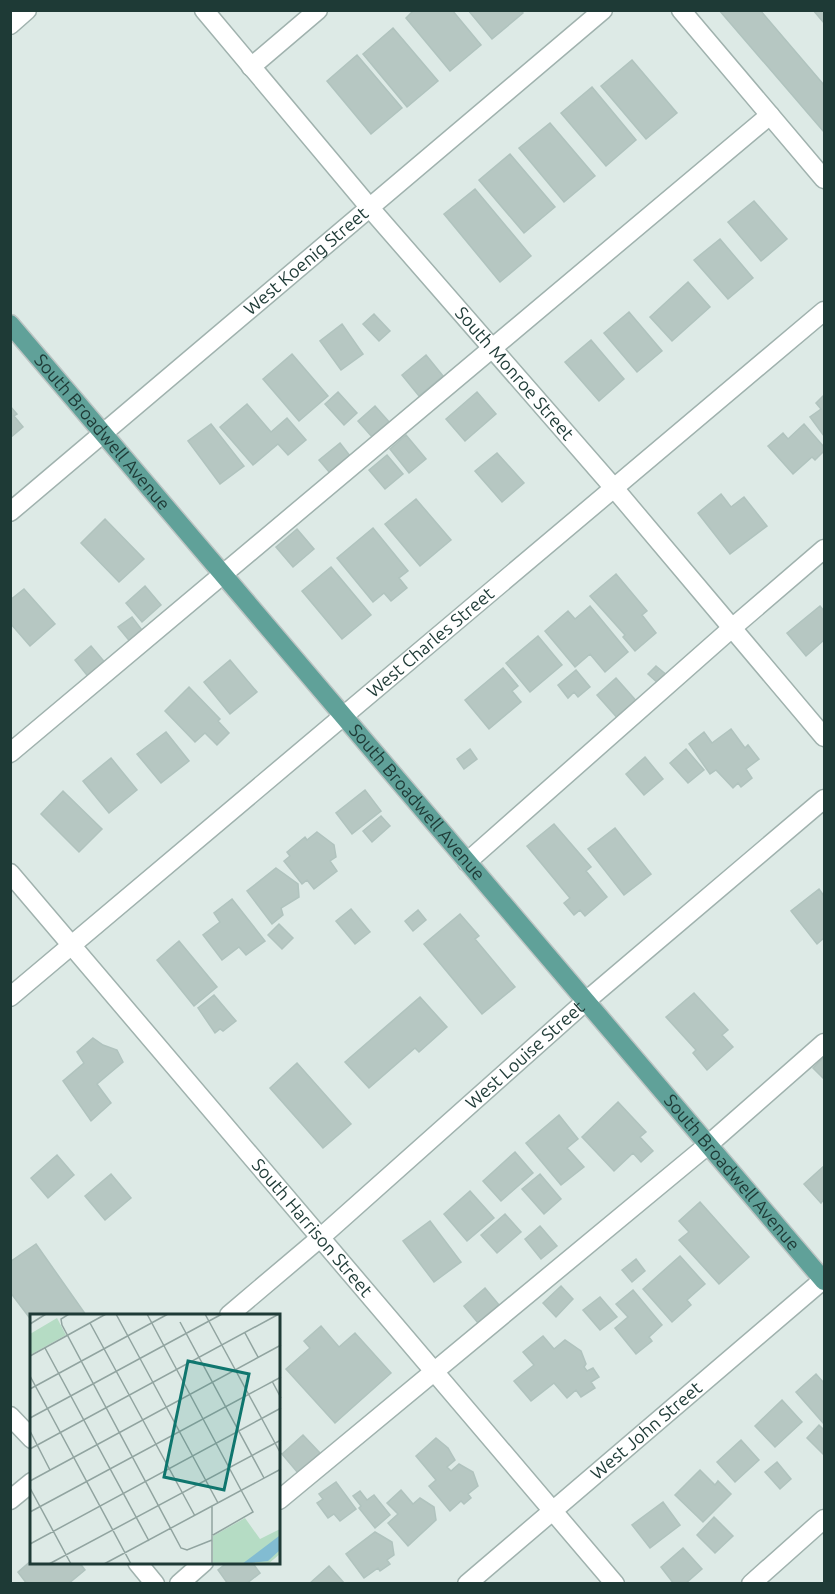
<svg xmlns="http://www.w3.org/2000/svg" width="835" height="1594" font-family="Ubuntu,sans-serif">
  <rect width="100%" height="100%" fill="#ddeae6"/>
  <!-- building -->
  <path fill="#b6c7c2" stroke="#b0c3be" stroke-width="1.5" d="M414 10H452L481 45 450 71 406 18Z
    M468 10H520L523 13 492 39Z
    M719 10H760L824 85V132Z
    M813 10H824V23Z
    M393 28 438 81 407 107 363 54Z
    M357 55 402 108 371 134 327 81Z
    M632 60 677 113 646 139 601 86Z
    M592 87 636 140 606 166 561 113Z
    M550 123 595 176 564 202 519 148Z
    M510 154 555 207 524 233 479 180Z
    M475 189 531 256 500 282 444 214Z
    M754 201 787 239 761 261 728 222Z
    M720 239 753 278 728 299 694 260Z
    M688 282 710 307 672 341 650 317Z
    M629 312 662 351 637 372 604 333Z
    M374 314 390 331 379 341 363 324Z
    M342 324 363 354 341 370 320 341Z
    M591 340 624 379 599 401 565 362Z
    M292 354 328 396 299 421 263 379Z
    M426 355 443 376 419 396 402 375Z
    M338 392 357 413 344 425 325 404Z
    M477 392 496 414 465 441 446 419Z
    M824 395V436L810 417 821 409 816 403Z
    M247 404 271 432 287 418 306 440 288 455 278 444 253 465 220 427Z
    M10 406 17 414 14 416 23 427 10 438Z
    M375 406 390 423 373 438 358 421Z
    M211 424 244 466 220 484 188 441Z
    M804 424 824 447V451L815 460 812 457 793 474 768 446 783 433 788 439Z
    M406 435 426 459 409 473 390 449Z
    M340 443 350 456 330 473 319 460Z
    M497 453 524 483 502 502 475 471Z
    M387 455 403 474 385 489 369 470Z
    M721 494 731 507 744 497 767 526 730 554 698 513Z
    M416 499 451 540 420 566 385 524Z
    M105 519 144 559 119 582 81 543Z
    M373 528 408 571 399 578 407 588 391 601 384 593 373 602 337 558Z
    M297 529 314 549 293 567 276 547Z
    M331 567 371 615 342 639 302 591Z
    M616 574 647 611 642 615 656 633 635 651 623 637 625 635 590 596Z
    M145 586 161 605 142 622 126 603Z
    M24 589 55 624 30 646 10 623V600Z
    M590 606 628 652 605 672 590 654 575 667 545 631 568 611 575 619Z
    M820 606 824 611V640L806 656 787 633Z
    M132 617 145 634 132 644 118 627Z
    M538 636 562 665 530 692 506 663Z
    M91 646 107 665 90 679 75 660Z
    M230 660 257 692 230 714 204 682Z
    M656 666 668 676 660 685 648 674Z
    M503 668 518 686 512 691 521 702 489 729 465 700Z
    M576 670 590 687 578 697 574 692 568 698 558 685Z
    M616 678 639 704 620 721 597 695Z
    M189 687 220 719 218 721 229 733 217 745 205 733 195 742 165 711Z
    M731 729 745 748 748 745 759 759 746 769 752 778 741 787 738 783 733 788 716 770 710 774 689 744 704 732 712 743Z
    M166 732 189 761 161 783 137 754Z
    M470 749 477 759 464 769 457 759Z
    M686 749 704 770 688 783 670 763Z
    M645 757 663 779 644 795 626 774Z
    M111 758 137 790 109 813 83 781Z
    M365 790 381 811 352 834 336 813Z
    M63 791 102 829 79 852 41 814Z
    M381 816 390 826 372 842 363 831Z
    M554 824 591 867 586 871 607 897 585 916 580 910 574 915 564 903 570 898 527 846Z
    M615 828 651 874 624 895 588 849Z
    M317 832 334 845 336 857 330 861 337 871 314 889 307 880 302 884 284 861 290 856 287 852 305 837 307 840Z
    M276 868 298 884 299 897 281 908 283 915 272 924 247 891Z
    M819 889 824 896V938L817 944 791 911Z
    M232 899 265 941 246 955 239 947 222 960 203 935 220 922 214 913Z
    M351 909 370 932 355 944 336 921Z
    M418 910 426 920 413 931 405 921Z
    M460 914 479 936 475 939 515 987 482 1014 424 944Z
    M279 924 293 938 282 949 268 935Z
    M179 941 217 987 194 1006 157 960Z
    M694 993 728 1030 722 1035 733 1047 707 1070 693 1053 696 1050 666 1017Z
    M214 995 236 1021 223 1031 220 1029 215 1033 198 1008Z
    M420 997 447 1027 419 1052 415 1048 369 1088 345 1062Z
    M93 1038 103 1045 117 1050 123 1062 97 1084 111 1103 91 1121 63 1081 84 1063 77 1052Z
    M824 1057V1076L823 1078 813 1068Z
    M297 1063 351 1124 323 1148 270 1088Z
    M618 1102 646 1132 640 1137 653 1151 641 1162 633 1153 614 1171 582 1137Z
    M559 1115 578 1139 567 1148 584 1167 561 1185 526 1143Z
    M515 1152 533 1173 501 1201 483 1181Z
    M57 1155 74 1175 48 1198 31 1178Z
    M824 1166V1199L821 1203 804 1184Z
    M111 1174 131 1198 105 1220 85 1196Z
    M540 1174 561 1199 544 1214 522 1189Z
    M470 1191 494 1218 467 1241 444 1214Z
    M700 1202 749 1257 719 1284 679 1240 689 1232 679 1221Z
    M505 1214 521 1232 497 1253 481 1235Z
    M430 1221 461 1262 434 1282 403 1241Z
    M540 1226 557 1246 541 1259 525 1239Z
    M36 1244 86 1315H32V1321L10 1292V1262Z
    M680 1256 705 1284 687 1300 691 1305 672 1322 643 1289Z
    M636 1259 645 1271 632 1282 622 1270Z
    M561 1286 573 1299 556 1317 543 1303Z
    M485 1288 499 1305 478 1323 464 1306Z
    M633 1290 662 1325 649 1337 652 1341 636 1354 615 1328 628 1317 616 1304Z
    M600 1297 617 1317 600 1330 583 1310Z
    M321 1326 339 1347 355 1333 391 1373 335 1423 286 1369 310 1348 304 1341Z
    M543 1336 554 1349 565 1340 581 1351 586 1364 584 1367 587 1371 593 1368 599 1377 591 1382 595 1388 581 1397 576 1390 567 1398 554 1383 531 1401 514 1381 534 1365 523 1352Z
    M816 1374 824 1383V1424L796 1392Z
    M782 1400 802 1422 775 1447 755 1426Z
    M819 1425 824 1430V1455L807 1438Z
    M303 1435 320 1453 298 1473 282 1454Z
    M436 1438 448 1448 455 1460 447 1467 451 1471 459 1464 473 1472 478 1486 468 1494 471 1498 464 1504 461 1501 450 1511 429 1486 436 1480 416 1456Z
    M741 1440 759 1460 735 1482 717 1462Z
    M777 1462 791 1479 780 1489 765 1472Z
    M700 1470 715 1485 718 1481 731 1494 703 1522 675 1495Z
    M336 1482 356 1509 340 1521 334 1514 328 1518 317 1503 323 1499 319 1494Z
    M401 1490 413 1504 420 1498 434 1507 436 1520 408 1546 388 1523 398 1514 387 1503Z
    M360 1491 367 1500 374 1495 390 1515 375 1528 359 1508 361 1506 353 1496Z
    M663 1502 680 1525 650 1548 632 1525Z
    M714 1517 733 1536 715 1553 697 1535Z
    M375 1532 392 1542 394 1555 387 1560 390 1564 380 1571 378 1568 364 1578 346 1554Z
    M683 1548 702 1569 685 1584H674L661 1567Z
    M32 1560V1562H79L85 1570 68 1584H27L18 1572Z
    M228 1562H252L260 1573 246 1584H228L218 1570Z
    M329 1566 345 1584H309Z"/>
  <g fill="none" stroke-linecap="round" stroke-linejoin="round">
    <!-- minor casing -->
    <g stroke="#a0b2ae" stroke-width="21">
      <g id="minor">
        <path id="s1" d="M204 10 370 208 614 488 824 737"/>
        <path d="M681 10 824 179"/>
        <path d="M10 25 27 10"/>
        <path d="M251 67 318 10"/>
        <path id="s2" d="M10 512 603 10"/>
        <path d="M10 753 770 115"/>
        <path d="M467 862 732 628 824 549"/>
        <path id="s3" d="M10 873 615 1584"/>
        <path id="s4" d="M10 997 824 311"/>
        <path id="s5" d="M229 1315 320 1238 586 1001 824 799"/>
        <path d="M10 1416 32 1439"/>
        <path d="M10 1500 32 1482"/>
        <path d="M279 1500 709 1144 824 1043"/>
        <path d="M137 1562 155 1584"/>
        <path d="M179 1584 204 1562"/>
        <path id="s6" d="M467 1584 824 1279"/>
        <path d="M751 1584 824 1519"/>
      </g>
    </g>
    <!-- major casing -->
    <g stroke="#bcc4c3" stroke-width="21">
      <g id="major">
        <path id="s7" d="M10 324 824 1281"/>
      </g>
    </g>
    <!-- minor -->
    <use href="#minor" stroke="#fff" stroke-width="18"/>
    <!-- major -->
    <use href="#major" stroke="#60a199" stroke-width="18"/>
  </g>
  <g text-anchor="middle" stroke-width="5" stroke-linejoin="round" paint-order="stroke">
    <!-- street labels -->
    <g font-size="18" fill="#1e3a36" stroke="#edf7f3">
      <text dy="6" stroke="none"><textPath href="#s2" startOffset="388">West Koenig Street</textPath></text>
      <text dy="6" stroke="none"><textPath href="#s1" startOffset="478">South Monroe Street</textPath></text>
      <text dy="6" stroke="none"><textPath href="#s7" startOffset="142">South Broadwell Avenue</textPath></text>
      <text dy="6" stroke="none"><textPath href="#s4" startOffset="550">West Charles Street</textPath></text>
      <text dy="6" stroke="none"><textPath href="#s7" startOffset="628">South Broadwell Avenue</textPath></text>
      <text dy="6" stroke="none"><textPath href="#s5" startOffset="394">West Louise Street</textPath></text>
      <text dy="6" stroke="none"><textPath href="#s7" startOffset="1114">South Broadwell Avenue</textPath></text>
      <text dy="6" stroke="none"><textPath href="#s3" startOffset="466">South Harrison Street</textPath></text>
      <text dy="6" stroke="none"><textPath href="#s6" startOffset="236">West John Street</textPath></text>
    </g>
  </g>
  <!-- overview -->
  <g transform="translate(30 1314)">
    <rect width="250" height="250" fill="#ddeae6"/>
    <path d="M27 4 36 21 0 41V20ZM215 204 230 225 250 215V240L238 250H183V222Z" fill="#b5dcc4"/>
    <path d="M249 222 250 236 238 247 212 250Z" fill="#82bcd2"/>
    <path fill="none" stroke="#91a4a0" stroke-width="1.5" d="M39 0 31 5 32 11 151 234 157 236 182 226M86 0 188 189M117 0 211 176M175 0 251 140M150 8 234 164M60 9 165 202M0 10 16 0M215 19 228 43M15 34 119 227M0 42 76 0M0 62 101 250M242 67 251 84M0 75 138 0M0 104 192 0M0 117 20 156M0 135 249 0M0 167 251 31M0 174 41 250M0 198 251 63M183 221 223 198 211 176M0 230 251 94M19 250 251 126M74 250 182 192M182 250V192L251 155"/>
    <path fill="#0f766e" fill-opacity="0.15" stroke="#0f766e" stroke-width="3" d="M158 47 219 60 194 176 134 163Z"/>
    <rect width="250" height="250" fill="none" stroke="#1e3a36" stroke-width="3"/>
  </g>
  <!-- border -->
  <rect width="835" height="1594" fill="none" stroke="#1e3a36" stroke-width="24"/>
</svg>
